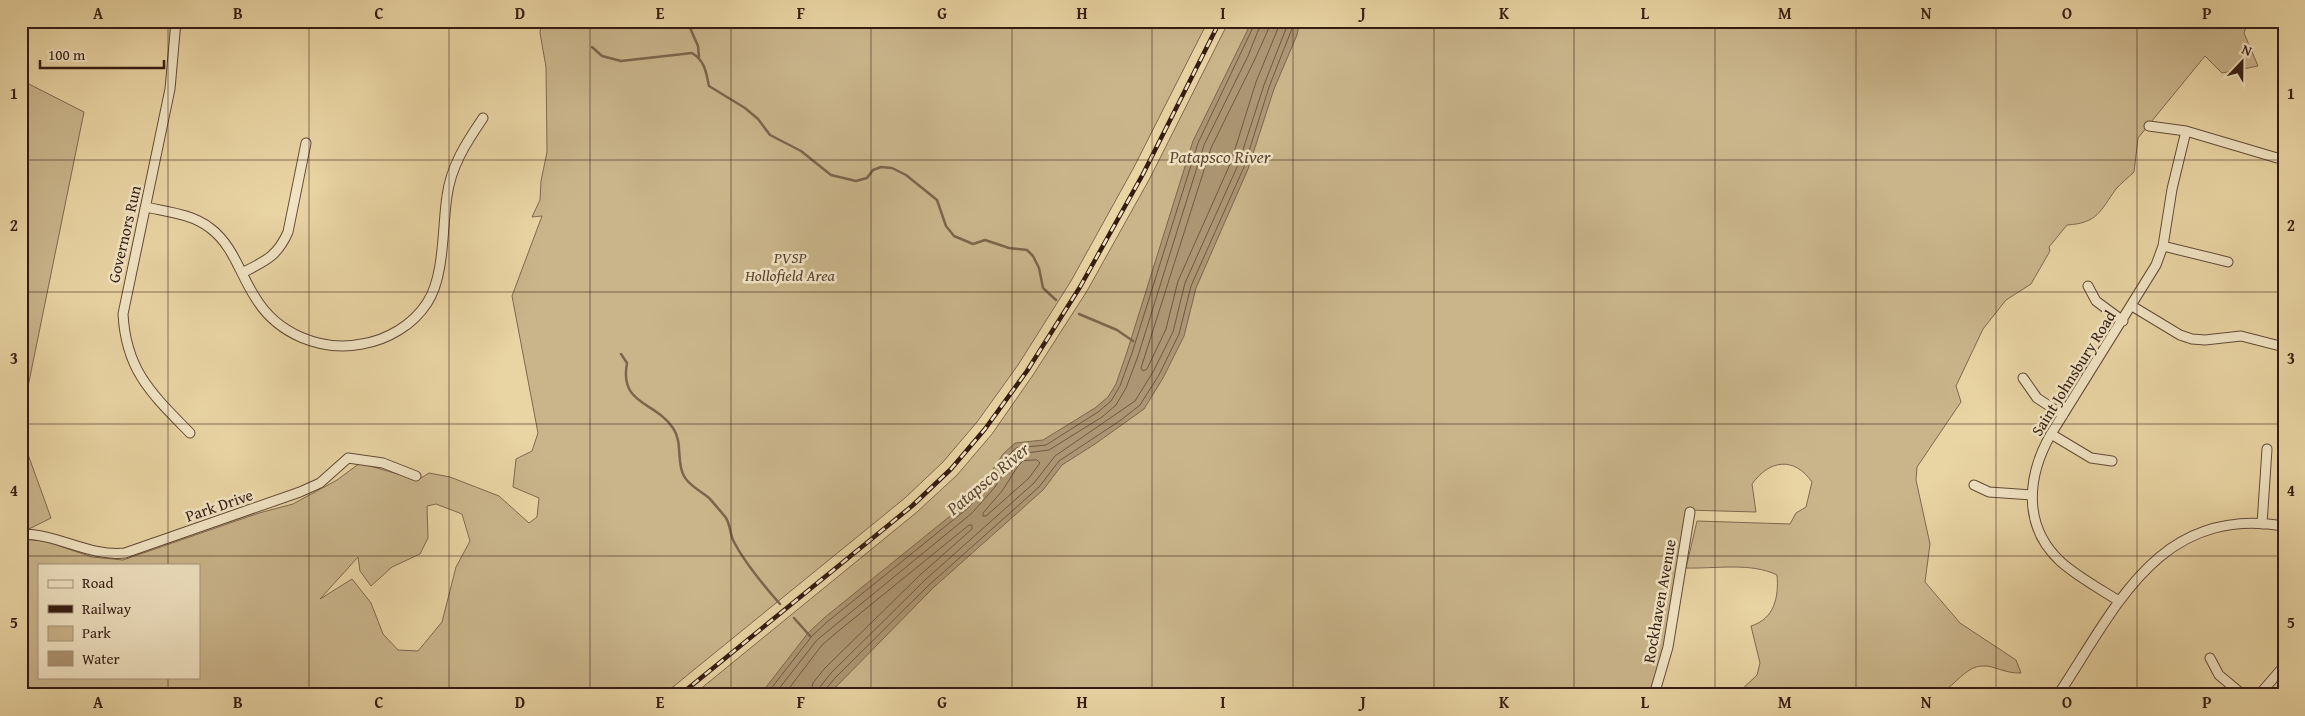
<svg xmlns="http://www.w3.org/2000/svg" width="2305" height="716" font-family="'Gentium Book Plus',serif">
  <rect width="100%" height="100%" fill="#e9d4a3"/>
  <filter id="stains"><feTurbulence type="fractalNoise" baseFrequency=".004" numOctaves="4"/><feColorMatrix values="0 0 0 0 .2 0 0 0 0 .09 0 0 0 0 .02 0 0 0 .5 -.17"/></filter>
  <radialGradient id="worn" r=".72"><stop offset=".6" stop-color="#630" stop-opacity="0"/><stop offset="1" stop-color="#630" stop-opacity=".3"/></radialGradient>
  <!-- green -->
  <path fill="#cab58b" stroke="#80684f" fill-rule="evenodd" d="M541 21H1208L1133 169 1071 281 1018 365 977 422 943 462 905 498 663 695H21V539L45 541 92 557 123 560 259 513 293 504 337 480 360 463 401 475 421 478 429 473 450 477 499 496 529 523 537 517 539 498 513 487 516 459 532 451 538 433 512 296 542 216 532 217 540 200 541 181 547 152 546 67 540 33ZM436 504 462 514 470 541 456 567 442 622 418 651 398 650 383 634 371 603 352 579 320 599 358 557 360 571 371 586 392 567 420 554 428 538 427 506ZM39 565H199V677H39Z
    M1229 21H2248L2244 33 2258 66 2222 73 2205 56 2138 138 2134 172C2128 178 2121 183 2116 189 2100 211 2098 223 2067 225L2049 247 2050 251 2031 284 2006 300 1983 329 1956 386 1961 402 1917 467 1916 480 1930 544 1925 582 1960 623 2016 660 2021 673C2006 674 1993 665 1983 666 1964 666 1954 689 1937 694 1927 696 1920 693 1910 690 1900 688 1893 690 1883 692L1882 695H1736L1757 675 1760 663 1751 626C1774 619 1779 598 1777 575 1751 562 1714 569 1686 568L1697 521 1790 524 1796 513 1806 507 1812 482C1794 456 1769 460 1752 484L1756 512 1686 510 1665 648 1651 695H693L917 512 957 475 992 434 1033 375 1087 291 1150 178Z
    M21 80 84 112 21 421Z
    M2283 278H2284V317L2279 315V289Z
    M21 435 51 518 21 533Z"/>
  <!-- water -->
  <path fill="#ac9572" stroke="#7c654c" d="M1252 21H1300L1297 35 1274 89 1248 169 1196 288 1184 336 1163 378 1144 409 1095 444 1062 465 1043 490 933 588 828 695H760L808 633 824 618 965 504 986 480 1003 454 1015 443 1043 440 1095 408 1108 397 1116 384 1127 352 1193 141Z"/>
  <g fill="none" stroke-linecap="round" stroke-linejoin="round">
    <!-- shore -->
    <path stroke="#705842" stroke-width="1" d="M1270 21 1268 30 1255 59 1211 148 1141 368 1143 371 1147 369 1166 329 1178 281 1231 162 1256 82 1281 21
      M1037 460 1040 463 1029 478 986 516H983V513L1002 491 1018 466 1023 461Z
      M766 695 812 636 827 622 968 508 990 483 1007 457 1016 448 1046 445 1098 412 1111 401 1120 386 1132 353 1198 143 1256 21
      M774 695 817 640 972 513 995 487 1011 461 1019 454 1049 450 1102 417 1116 405 1126 388 1138 356 1204 145 1248 56 1262 21
      M784 695 822 645 836 633 969 525H972V529L920 575 825 668 813 683 810 695
      M818 695 820 687 831 673 925 580 1034 483 1055 456 1135 401 1153 372 1173 332 1185 283 1238 165 1264 85 1289 21
      M824 695 825 690 835 678 929 585 1039 487 1059 461 1121 420 1140 405 1159 375 1179 334 1191 286 1244 167 1269 87 1295 21"/>
    <!-- stream -->
    <path stroke="#7c654c" stroke-width="2.5" d="M687 21 698 46 699 57
      M592 47 602 56 621 61 692 53C705 61 706 72 709 86L745 108 758 119 770 135 801 151 831 175 856 181 867 178 873 170 881 167 892 168 906 175 937 200 946 226 954 236 973 244 985 240 1009 248 1027 250 1033 256 1039 268 1043 288 1056 300
      M1079 314 1117 330 1133 341
      M621 354 627 363C619 405 655 401 673 428 683 442 676 462 684 476 689 486 701 491 709 498 710 499 725 516 726 518 730 524 730 533 733 540 743 560 765 587 780 604
      M794 618 810 636"/>
    <!-- street casing -->
    <g stroke="#624a37" stroke-width="11">
      <path id="street" d="M176 21 170 89 123 314C126 371 152 394 190 433
        M2149 126 2186 131 2284 160
        M146 207C168 212 192 214 210 228 233 245 240 274 255 297 277 334 321 352 362 344 387 340 413 325 427 303 445 276 442 228 447 196 451 166 466 143 483 118
        M2163 246 2228 262
        M242 273C265 261 277 257 288 232L306 143
        M2088 286 2096 301 2123 321
        M2132 306 2180 335 2192 339 2205 340 2241 336 2284 347
        M2023 378 2037 398 2063 415
        M2051 434 2091 458 2112 461
        M1974 485 1989 492 2032 495
        M2262 524 2267 449
        M21 534C59 534 89 557 125 553L300 492 320 483 348 458 383 463 416 476
        M2119 601C2100 589 2078 577 2061 562 2022 526 2027 476 2051 434L2156 265 2163 246 2172 189 2186 131
        M2210 658 2219 675 2243 695
        M1654 695 1668 647 1690 512
        M2058 695C2116 608 2158 505 2284 526
        M2259 695 2284 666"/>
    </g>
    <!-- street -->
    <use href="#street" stroke="#f1e3c3" stroke-width="9"/>
    <!-- rail casing -->
    <g stroke="#351c13" stroke-width="4.5">
      <path id="rail" d="M680 695 912 506 951 469 985 429 1027 371 1080 287 1143 174 1220 21"/>
    </g>
    <!-- rail -->
    <use href="#rail" stroke="#f1e3c3" stroke-width="2.5" stroke-dasharray="8" stroke-linecap="butt"/>
  </g>
  <!-- grid -->
  <path fill="none" stroke="#351c13" stroke-width="1" stroke-opacity="0.55" d="M168 21V565M309 21V695M449 21V695M590 21V695M731 21V695M871 21V695M1012 21V695M1152 21V695M1293 21V695M1434 21V695M1574 21V695M1715 21V695M1856 21V695M1996 21V695M2137 21V695M21 160H2284M21 292H2284M21 424H2284M21 556H2284M168 677V695"/>
  <g text-anchor="middle" stroke-width="5" stroke-linejoin="round" paint-order="stroke">
    <!-- street labels -->
    <g font-size="16" fill="#351c13" stroke="#f1e3c3">
      <text transform="translate(124 234) rotate(-77)" y="6">Governors Run</text>
      <text transform="translate(2073 373) rotate(-58)" y="6">Saint Johnsbury Road</text>
      <text transform="translate(219 505) rotate(-19)" y="6">Park Drive</text>
      <text transform="translate(1659 601) rotate(-80)" y="6">Rockhaven Avenue</text>
    </g>
    <!-- park labels -->
    <g font-size="16" font-style="italic" fill="#5a4231" stroke="#f1e3c3">
      <text x="790" y="263">PVSP<tspan x="790" dy="18">Hollofield Area</tspan></text>
    </g>
    <!-- water labels -->
    <g font-size="18" font-style="italic" fill="#5f4634" stroke="#f1e3c3">
      <text x="1220" y="163">Patapsco River</text>
      <text transform="translate(988 479) rotate(-40)" y="6">Patapsco River</text>
    </g>
  </g>
  <!-- margin -->
  <rect width="2305" height="716" fill="none" stroke="#e9d4a3" stroke-width="55"/>
  <!-- legend -->
  <rect x="38" y="564" width="162" height="115" fill="#f1e3c3" stroke="#a6937d"/>
  <rect x="48" y="580" width="25" height="8" fill="#f1e3c3" stroke="#a6937d"/>
  <text x="82" y="588" font-size="15" fill="#351c13">Road</text>
  <rect x="48" y="605" width="25" height="8" fill="#351c13" stroke="#a6937d"/>
  <text x="82" y="614" font-size="15" fill="#351c13">Railway</text>
  <rect x="48" y="626" width="25" height="15" fill="#cab58b" stroke="#a6937d"/>
  <text x="82" y="638" font-size="15" fill="#351c13">Park</text>
  <rect x="48" y="651" width="25" height="15" fill="#ac9572" stroke="#a6937d"/>
  <text x="82" y="664" font-size="15" fill="#351c13">Water</text>
  <!-- north arrow -->
  <g transform="translate(2242 62) rotate(22)" stroke="#f1e3c3" stroke-width="4" paint-order="stroke">
  <path d="M0-4L9 19L0 12L-9 19Z" fill="#351c13"/>
  <text y="-8" font-size="14" font-weight="bold" text-anchor="middle" fill="#351c13">N</text>
  </g>
  <!-- scale -->
  <path d="M40 60v8h124v-8" fill="none" stroke="#351c13" stroke-width="2.5"/>
  <text x="48" y="60" font-size="15" fill="#351c13" stroke="#f1e3c3" stroke-width="4" paint-order="stroke">100 m</text>
  <rect x="28" y="28" width="2250" height="660" fill="none" stroke="#351c13" stroke-width="2"/>
  <g font-size="16" text-anchor="middle" font-weight="bold" fill="#351c13">
    <text x="98" y="19">A</text>
    <text x="238" y="19">B</text>
    <text x="379" y="19">C</text>
    <text x="520" y="19">D</text>
    <text x="660" y="19">E</text>
    <text x="801" y="19">F</text>
    <text x="942" y="19">G</text>
    <text x="1082" y="19">H</text>
    <text x="1223" y="19">I</text>
    <text x="1363" y="19">J</text>
    <text x="1504" y="19">K</text>
    <text x="1645" y="19">L</text>
    <text x="1785" y="19">M</text>
    <text x="1926" y="19">N</text>
    <text x="2067" y="19">O</text>
    <text x="2207" y="19">P</text>
    <text x="14" y="99">1</text>
    <text x="2291" y="99">1</text>
    <text x="14" y="231">2</text>
    <text x="2291" y="231">2</text>
    <text x="14" y="364">3</text>
    <text x="2291" y="364">3</text>
    <text x="14" y="496">4</text>
    <text x="2291" y="496">4</text>
    <text x="14" y="628">5</text>
    <text x="2291" y="628">5</text>
    <text x="98" y="708">A</text>
    <text x="238" y="708">B</text>
    <text x="379" y="708">C</text>
    <text x="520" y="708">D</text>
    <text x="660" y="708">E</text>
    <text x="801" y="708">F</text>
    <text x="942" y="708">G</text>
    <text x="1082" y="708">H</text>
    <text x="1223" y="708">I</text>
    <text x="1363" y="708">J</text>
    <text x="1504" y="708">K</text>
    <text x="1645" y="708">L</text>
    <text x="1785" y="708">M</text>
    <text x="1926" y="708">N</text>
    <text x="2067" y="708">O</text>
    <text x="2207" y="708">P</text>
  </g>
  <rect width="100%" height="100%" filter="url(#stains)"/>
  <rect width="100%" height="100%" fill="url(#worn)"/>
</svg>
